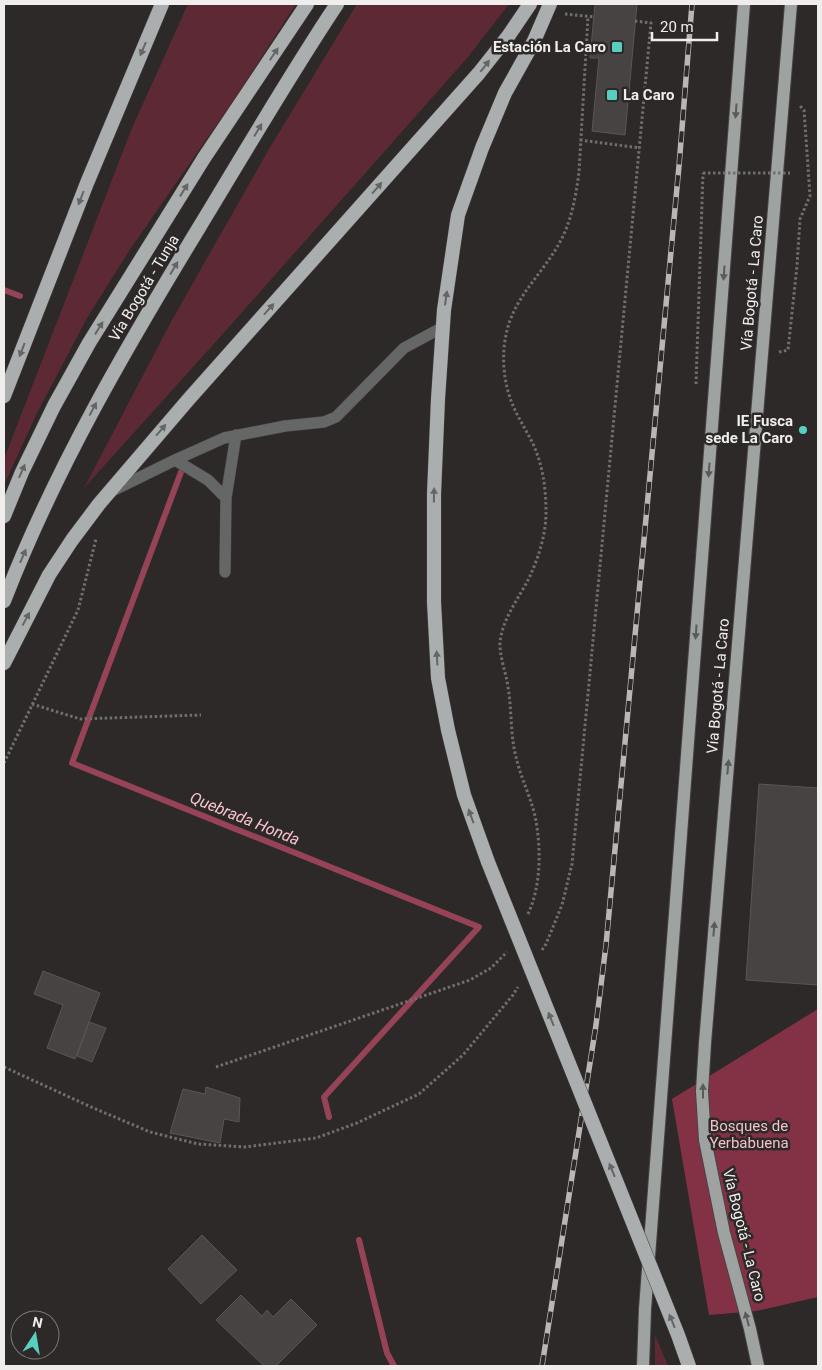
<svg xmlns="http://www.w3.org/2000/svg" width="822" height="1370" font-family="Roboto,sans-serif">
  <rect width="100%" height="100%" fill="#2d2929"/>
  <!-- green -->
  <path fill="#5d2935" d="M188 4H296L233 101 129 251 87 318 37 413 4 485V459L132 128Z
    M357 4H509L468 57 221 336 84 488 172 320 269 149Z
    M655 1335 668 1366H655Z"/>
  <!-- forest -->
  <path fill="#833246" d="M818 1009V1297L756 1311 709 1315 672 1099Z"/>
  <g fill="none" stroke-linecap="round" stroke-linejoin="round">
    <!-- stream -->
    <path stroke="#964357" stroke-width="6" d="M4 290 20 296
      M184 464 72 763 479 927 324 1097 329 1117
      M359 1240 387 1353 394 1366"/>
  </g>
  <!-- building -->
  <path fill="#474343" stroke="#5a5656" d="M595 4H637L625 135 592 131 599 58H590Z
    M759 784 818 788V985L746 980Z
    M43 971 100 993 75 1059 47 1048 63 1005 34 994Z
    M89 1022 106 1028 92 1062 77 1056Z
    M206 1087 240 1098 239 1122 224 1119 220 1143 170 1133 183 1089 205 1094Z
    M202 1235 237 1270 201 1304 168 1269Z
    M241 1295 262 1316 267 1310 273 1317 291 1299 317 1325 276 1366H264L216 1320Z"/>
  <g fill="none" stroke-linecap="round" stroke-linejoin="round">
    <!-- service casing -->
    <g stroke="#484444" stroke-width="12">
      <path id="service" d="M175 460 208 480 226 498
        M112 491 175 460 224 438 285 426 324 422 336 417 404 348 443 327
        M225 572 226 498 236 435"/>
    </g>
    <!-- primary casing -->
    <g stroke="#484444" stroke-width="14">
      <path id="primary" d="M643 1366 645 1309 744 4
        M758 1366 750 1329 724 1233 705 1140 702 1091 705 1043 791 4"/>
    </g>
    <!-- trunk casing -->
    <g stroke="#484444" stroke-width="15">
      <path id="trunk" d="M4 396 87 183 162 4
        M4 516 22 472 54 406 89 343 204 158 307 4
        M4 601C55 469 127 346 200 226 245 152 289 76 337 4
        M4 663 49 575 72 540 99 504 188 400 479 73 509 35 530 4
        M488 862 464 795 448 730 438 678 434 602V494L438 399 444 310 458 215 482 148 505 93 534 41 550 4"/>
    </g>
    <!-- path -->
    <path stroke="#716e6e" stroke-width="3" stroke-dasharray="2.5 2.5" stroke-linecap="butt" d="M565 14 594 17
      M580 140 640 148
      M779 352 788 350 797 266 800 219 810 196 804 110 799 105
      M696 384 703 173
      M32 704 80 719 201 715
      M4 763 78 610 96 539
      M528 914C541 886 541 851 536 821 532 799 521 779 516 757 510 734 512 710 508 687 506 672 500 659 500 644 501 620 520 597 530 576 539 556 546 534 546 512 546 489 543 467 534 446 528 433 520 421 514 408 504 386 501 358 506 335 513 297 544 273 561 240 572 219 576 195 579 172L588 17
      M542 950 546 944 562 905 572 864 651 23 635 21
      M4 1067 91 1107 150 1132 198 1144 245 1147 316 1138 357 1123 419 1094 463 1055 513 995 518 987
      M216 1067 470 980 491 968 507 952"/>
    <!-- service -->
    <use href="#service" stroke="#646766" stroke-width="11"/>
    <!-- primary -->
    <use href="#primary" stroke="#9ea3a2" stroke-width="12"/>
    <!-- trunk -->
    <use href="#trunk" stroke="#aaaeae" stroke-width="14"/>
    <!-- rail casing -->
    <g stroke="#bab6b6" stroke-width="5.5">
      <path id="rail" d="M542 1366 596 1025 606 945 679 166 692 4"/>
    </g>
    <!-- rail -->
    <use href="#rail" stroke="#2d2929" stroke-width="4" stroke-dasharray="11" stroke-linecap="butt"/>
    <!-- trunk-bridge casing -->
    <g stroke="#484444" stroke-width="15" stroke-linecap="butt">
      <path id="trunk-bridge" d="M488 862 678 1335 689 1366"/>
    </g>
    <!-- path-bridge -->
    <path stroke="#716e6e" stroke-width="3" stroke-dasharray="2.5 2.5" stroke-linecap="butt" d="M703 173H790"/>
    <!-- trunk-bridge -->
    <use href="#trunk-bridge" stroke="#aaaeae" stroke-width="14"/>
  </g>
  <!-- one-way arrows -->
  <defs><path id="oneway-solid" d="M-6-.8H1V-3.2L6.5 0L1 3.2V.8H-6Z" transform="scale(1.25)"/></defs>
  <g fill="#656565">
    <use href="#oneway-solid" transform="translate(143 49) rotate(113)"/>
    <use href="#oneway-solid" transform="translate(274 54) rotate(-56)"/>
    <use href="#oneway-solid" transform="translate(485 66) rotate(-52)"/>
    <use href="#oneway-solid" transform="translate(258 130) rotate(-59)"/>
    <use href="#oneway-solid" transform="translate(377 188) rotate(-49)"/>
    <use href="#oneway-solid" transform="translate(184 190) rotate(-58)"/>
    <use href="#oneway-solid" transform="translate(81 198) rotate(111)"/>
    <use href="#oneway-solid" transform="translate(174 268) rotate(-59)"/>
    <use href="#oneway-solid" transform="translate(446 298) rotate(-82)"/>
    <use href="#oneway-solid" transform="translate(269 309) rotate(-48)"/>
    <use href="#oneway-solid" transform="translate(99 328) rotate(-58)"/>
    <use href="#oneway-solid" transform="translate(22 350) rotate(111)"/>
    <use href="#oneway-solid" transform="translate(93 409) rotate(-62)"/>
    <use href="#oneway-solid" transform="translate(161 430) rotate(-49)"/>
    <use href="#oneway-solid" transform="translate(22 471) rotate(-66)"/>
    <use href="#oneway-solid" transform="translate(434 495) rotate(-89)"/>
    <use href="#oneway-solid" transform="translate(23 556) rotate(-67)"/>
    <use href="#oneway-solid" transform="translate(26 619) rotate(-62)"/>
    <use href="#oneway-solid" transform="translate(437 658) rotate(-93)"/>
    <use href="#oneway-solid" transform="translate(471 816) rotate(-110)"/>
    <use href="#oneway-solid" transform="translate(551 1019) rotate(-112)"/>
    <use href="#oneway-solid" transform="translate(612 1170) rotate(-112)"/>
    <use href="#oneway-solid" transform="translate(672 1321) rotate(-112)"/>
  </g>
  <g fill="#5a5a59">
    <use href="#oneway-solid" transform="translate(736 111) rotate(94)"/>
    <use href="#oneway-solid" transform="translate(724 273) rotate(94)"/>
    <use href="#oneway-solid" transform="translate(709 470) rotate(94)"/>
    <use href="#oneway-solid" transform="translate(696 632) rotate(94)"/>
    <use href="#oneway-solid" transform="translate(728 767) rotate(-85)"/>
    <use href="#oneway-solid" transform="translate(714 929) rotate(-85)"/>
    <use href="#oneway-solid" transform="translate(703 1091) rotate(-90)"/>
    <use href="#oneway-solid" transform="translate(747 1319) rotate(-105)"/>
  </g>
  <!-- markers -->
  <g fill="#58cebf" stroke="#2d2929" stroke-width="2">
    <rect x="611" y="41" width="12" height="12" rx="2.5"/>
    <rect x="606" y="89" width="12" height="12" rx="2.5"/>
    <circle cx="803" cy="430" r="5"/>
  </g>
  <g text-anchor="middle" stroke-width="5" stroke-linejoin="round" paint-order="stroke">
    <!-- poi labels -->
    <g font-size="15" font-weight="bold" fill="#f0eded" stroke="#2d2929" text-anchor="end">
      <text x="606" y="52">Estación La Caro</text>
      <text x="623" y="100" text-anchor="start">La Caro</text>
      <text x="793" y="426">IE Fusca<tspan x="793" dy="17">sede La Caro</tspan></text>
    </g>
    <!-- street labels -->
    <g font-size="15" fill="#f0eded" stroke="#2d2929">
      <text transform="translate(752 283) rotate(-85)" y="5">Vía Bogotá - La Caro</text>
      <text transform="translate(144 288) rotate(-59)" y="5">Vía Bogotá - Tunja</text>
      <text transform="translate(718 686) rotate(-85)" y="5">Vía Bogotá - La Caro</text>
      <text transform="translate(744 1235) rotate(76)" y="5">Vía Bogotá - La Caro</text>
    </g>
    <!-- park labels -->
    <g font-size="15" fill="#f1c0c8" stroke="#2d2929">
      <text x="749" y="1131">Bosques de<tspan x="749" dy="17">Yerbabuena</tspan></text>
    </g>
    <!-- water labels -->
    <g font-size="16" font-style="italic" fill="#f6c5cd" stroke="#2d2929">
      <text transform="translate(245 818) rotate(22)" y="6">Quebrada Honda</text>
    </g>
  </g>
  <!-- border -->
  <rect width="822" height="1370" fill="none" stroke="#f0eded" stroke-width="10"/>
  <!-- north arrow -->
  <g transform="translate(35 1335) rotate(12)"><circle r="24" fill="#2d2929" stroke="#7b7777"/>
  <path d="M0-4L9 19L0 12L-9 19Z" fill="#58cebf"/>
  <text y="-8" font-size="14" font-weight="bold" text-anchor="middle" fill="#f0eded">N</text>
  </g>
  <!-- scale -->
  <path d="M652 32v8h65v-8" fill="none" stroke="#f0eded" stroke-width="2.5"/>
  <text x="660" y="32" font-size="15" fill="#f0eded" stroke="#2d2929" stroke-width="4" paint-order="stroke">20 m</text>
</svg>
